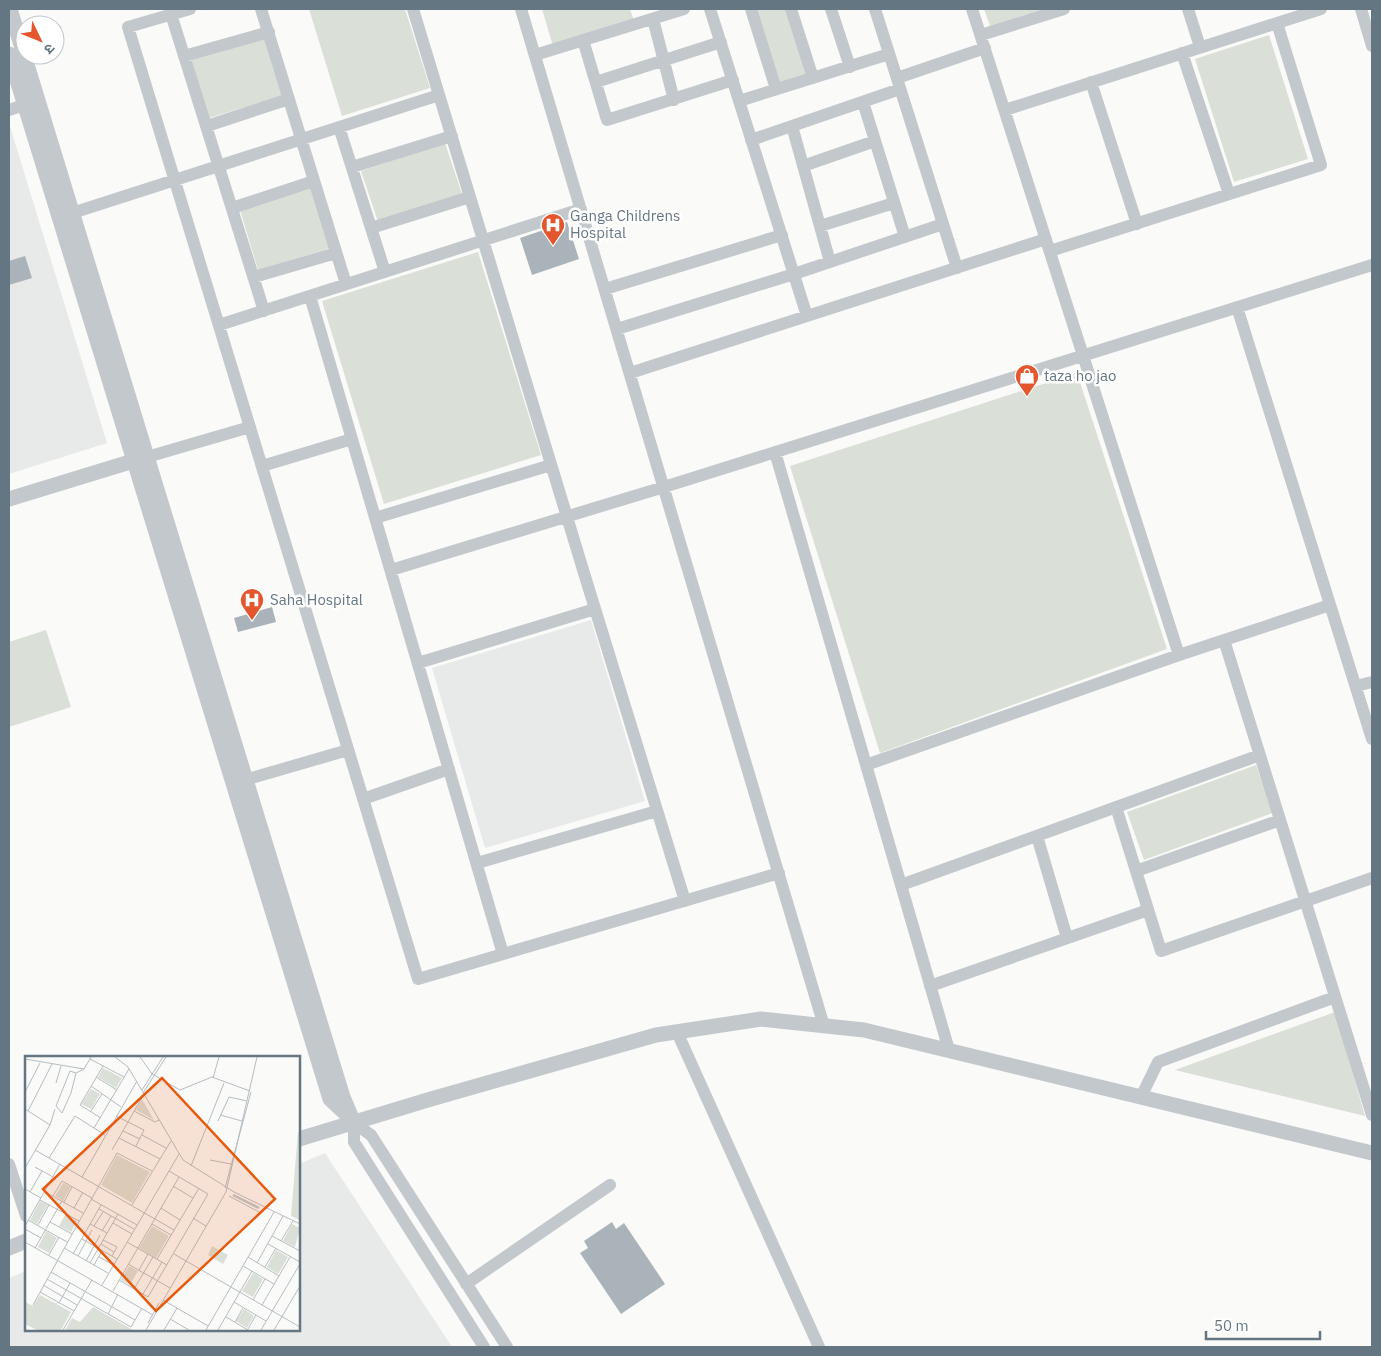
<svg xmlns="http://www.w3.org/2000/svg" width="1381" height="1356" font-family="'IBM Plex Sans','Noto Sans Devanagari',sans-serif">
  <rect width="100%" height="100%" fill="#fafaf8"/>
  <!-- built -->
  <path fill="#e8e9e9" d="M9 123 107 443 9 474Z
    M591 620 645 801 485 848 432 668Z
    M325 1153 452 1347H9V1278L26 1271V1330H299V1164Z"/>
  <!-- green -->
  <path fill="#dadfd7" d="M309 9H405L430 88 342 116Z
    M542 9H630L634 21 553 46Z
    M756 9H785L807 76 781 85Z
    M984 9H1044L990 26Z
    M1269 35 1308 159 1234 182 1195 59Z
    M265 38 282 96 209 118 191 60Z
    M445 143 462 194 378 222 361 171Z
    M312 188 330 248 258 270 240 210Z
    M478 252 541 455 384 504 322 301Z
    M1077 373 1167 649 880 753 790 466Z
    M46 630 71 707 9 727V642Z
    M1256 765 1273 813 1144 860 1127 812Z
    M1335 1012 1365 1116 1175 1070Z"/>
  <!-- building -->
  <path fill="#aab3b9" d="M567 222 579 259 532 275 520 238Z
    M25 256 32 278 9 285V261Z
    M272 607 276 622 238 632 234 618Z
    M612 1222 616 1229 624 1223 665 1284 621 1314 580 1253 588 1248 584 1241Z"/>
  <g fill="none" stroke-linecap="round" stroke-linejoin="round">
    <!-- minor -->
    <path stroke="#c3c8cc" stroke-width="12" d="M190 9 128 27 418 979 779 873
      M261 9 346 284
      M413 9 584 573 685 901
      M521 9 824 1026
      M710 9 807 316
      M751 9 776 89
      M791 9 813 78
      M831 9 850 67
      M875 9 957 268
      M972 9 1179 655
      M1188 9 1200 47
      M1361 9 1372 46
      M171 14 264 311
      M653 19 674 100
      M981 35 1064 9
      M583 40 607 120 733 80
      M1182 53 1229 194
      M535 55 684 9
      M184 56 269 32
      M897 78 985 48
      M596 82 721 42
      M1091 82 1137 224
      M739 101 889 54
      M863 102 905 237
      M9 110 33 102
      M1005 110 1321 9
      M207 126 289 99
      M792 126 830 262
      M339 127 385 272
      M751 140 900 89
      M803 166 875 141
      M352 167 452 136
      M232 208 314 181
      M63 216 439 95
      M820 226 894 203
      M371 228 470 197
      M1050 251 1321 165 1277 23
      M254 277 336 253
      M605 289 782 235
      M310 296 503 954
      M1237 307 1372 739
      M219 325 581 209
      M617 329 794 274 943 224
      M630 373 1046 239
      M775 452 949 1050
      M147 457 250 427
      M262 466 352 439
      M375 518 551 465
      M391 570 664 487 1372 265
      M1224 640 1372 1115
      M418 663 595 609
      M1356 686 1372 682
      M866 765 1179 655 1330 605
      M238 782 348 750
      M363 799 449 769
      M1116 807 1161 951 1372 878
      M1037 836 1067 938
      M477 863 657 811
      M1136 871 1280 820
      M901 885 1260 755
      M930 986 1148 910
      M677 1032 819 1347
      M1141 1097 1158 1062 1335 997
      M354 1123 371 1135 507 1347
      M354 1123V1142L484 1347
      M9 1164 26 1216
      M466 1284 610 1185"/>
    <!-- tertiary -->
    <path stroke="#c3c8cc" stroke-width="15" d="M10 9 343 1097 354 1123
      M9 54 330 1099 348 1116
      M9 499 143 458
      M299 1139 431 1099 656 1035 761 1019 864 1030 1372 1153
      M9 1248 26 1241"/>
  </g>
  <!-- icons -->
  <defs>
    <g id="hospital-pin" transform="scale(1.25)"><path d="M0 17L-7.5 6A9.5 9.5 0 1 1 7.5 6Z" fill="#e4572e" stroke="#fff"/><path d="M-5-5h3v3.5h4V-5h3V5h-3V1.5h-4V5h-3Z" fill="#fff"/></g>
    <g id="shop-pin" transform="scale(1.25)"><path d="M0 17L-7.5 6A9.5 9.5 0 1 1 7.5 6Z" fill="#e4572e" stroke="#fff"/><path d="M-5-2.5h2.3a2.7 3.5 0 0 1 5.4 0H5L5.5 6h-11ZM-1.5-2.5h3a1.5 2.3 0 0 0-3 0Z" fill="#fff"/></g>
  </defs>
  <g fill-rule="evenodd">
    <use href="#hospital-pin" x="553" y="225"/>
    <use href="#shop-pin" x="1027" y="376"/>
    <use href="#hospital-pin" x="252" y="600"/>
  </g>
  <g text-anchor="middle" stroke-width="5" stroke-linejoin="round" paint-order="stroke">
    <!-- poi labels -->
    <g font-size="15" fill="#657683" stroke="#fff" text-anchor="start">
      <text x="570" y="221">Ganga Childrens<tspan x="570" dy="17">Hospital</tspan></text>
      <text x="1044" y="381">taza ho jao</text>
      <text x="270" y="605">Saha Hospital</text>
    </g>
  </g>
  <!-- overview -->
  <g transform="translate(25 1056)">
    <rect width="275" height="275" fill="#fafaf8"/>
    <path d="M78 12 97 22 91 32 73 21ZM66 33 75 38 66 53 56 48ZM117 43 129 64 111 54ZM273 76 275 77V164L266 160ZM92 99 125 116 107 147 76 129ZM38 127 46 131 38 145 30 140ZM15 145 23 149 12 168 5 164ZM40 159 52 165 46 176 34 170ZM267 168 275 172 270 191 258 185ZM127 170 144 180 131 202 114 192ZM21 175 32 182 24 197 13 191ZM187 190 203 199 198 208 183 199ZM251 194 263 201 253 218 242 211ZM104 210 113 215 105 229 96 224ZM228 217 238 223 228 241 217 235ZM15 239 46 256 36 274H12L0 268V246L8 250ZM68 251 108 274H40L47 262 55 266ZM219 253 229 260 222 272 211 265Z" fill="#dadfd7"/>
    <path fill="none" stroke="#bbc7cb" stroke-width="2.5" d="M208 139 234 152"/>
    <path fill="none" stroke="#b5bdc2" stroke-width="1" d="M90 1 103 11 158 104 209 136 275 168M115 1 127 18 155 34 187 21 225 35M0 3 59 13 66 1M65 3 99 21M51 17 45 15 31 50 37 57 46 37 51 17 59 13M71 21 92 34M188 22 194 1M31 27 36 10M66 30 96 51M117 34 138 1M0 36 15 7M118 37 141 1M0 53 25 69M3 55 27 8M66 55 77 38M109 55 130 66 134 64M195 59 217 65M91 60 119 74 111 90M76 62 55 49 78 10M193 65 204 41 222 45M69 72 104 13M98 75 115 83M117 79 141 92M94 82 135 103M10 94 149 174M87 94 119 38M92 97 127 115M24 102 50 60 80 79M185 104 206 108M166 110 199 27M10 111 28 121M0 112 25 69 30 53M57 121 112 25M148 130 168 142M200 132 226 36M0 133 16 142M5 136 17 115M20 136 58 157M28 140 37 125 67 142M204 140 234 156M66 143 112 169M15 144 54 165M39 146 47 131M107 149 146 85M49 152 58 136M136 152 155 164M74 153 109 173M168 162 181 170M3 164 42 186M25 166 47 178M88 167 107 178M65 168 82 177M127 168 146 179M13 169 24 149M0 170 35 108M69 170 78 156M0 173 16 182M77 175 86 160M247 180 275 195M57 183 92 203M78 184 92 191 87 200M256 185 268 165M0 186 128 259M102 186 142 209M76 188 89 196M243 188 275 206M10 192 37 145M39 192 83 217M48 198 76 149M149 198 275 271M24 199 34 181M53 200 67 174M74 201 89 209M223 201 254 220M132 203 174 132M61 205 75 179M65 207 93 158M232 207 258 160M103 208 145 232M69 209 77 195M218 210 249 228M240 211 251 192M114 214 123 198M26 216 110 264M22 223 106 271 117 252M94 224 123 241 183 138 144 115M18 229 52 249M77 229 154 98M109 233 128 201M88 235 154 121M15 236 49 255M118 238 137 206M138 244 183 270M228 244 240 223M209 246 241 265M34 247 45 227M8 249 92 97M237 249 265 201M83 258 93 238M201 261 223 274M145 263 164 274M210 266 218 252M123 267 134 247M223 273 231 259M38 274 67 224M121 274 201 136 232 1M139 274 152 252M181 274 249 156M193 274 227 215M236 274 275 208M249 274 275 230"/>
    <path fill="#e8590c" fill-opacity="0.15" stroke="#e8590c" stroke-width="2.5" d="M137 22 250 143 131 255 18 133Z"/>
    <rect width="275" height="275" fill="none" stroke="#657683" stroke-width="2.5"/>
  </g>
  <!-- border -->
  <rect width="1381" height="1356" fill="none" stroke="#657683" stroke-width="20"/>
  <!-- north arrow -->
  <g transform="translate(40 40) rotate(133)"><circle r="24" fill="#ffffff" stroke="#c1c8cd"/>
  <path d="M0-4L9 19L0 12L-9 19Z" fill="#e4572e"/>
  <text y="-8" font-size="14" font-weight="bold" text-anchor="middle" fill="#657683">उ</text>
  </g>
  <!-- scale -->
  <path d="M1206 1331v8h114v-8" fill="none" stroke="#657683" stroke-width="2.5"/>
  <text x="1214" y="1331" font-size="15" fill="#657683" stroke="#ffffff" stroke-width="4" paint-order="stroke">50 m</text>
</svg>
